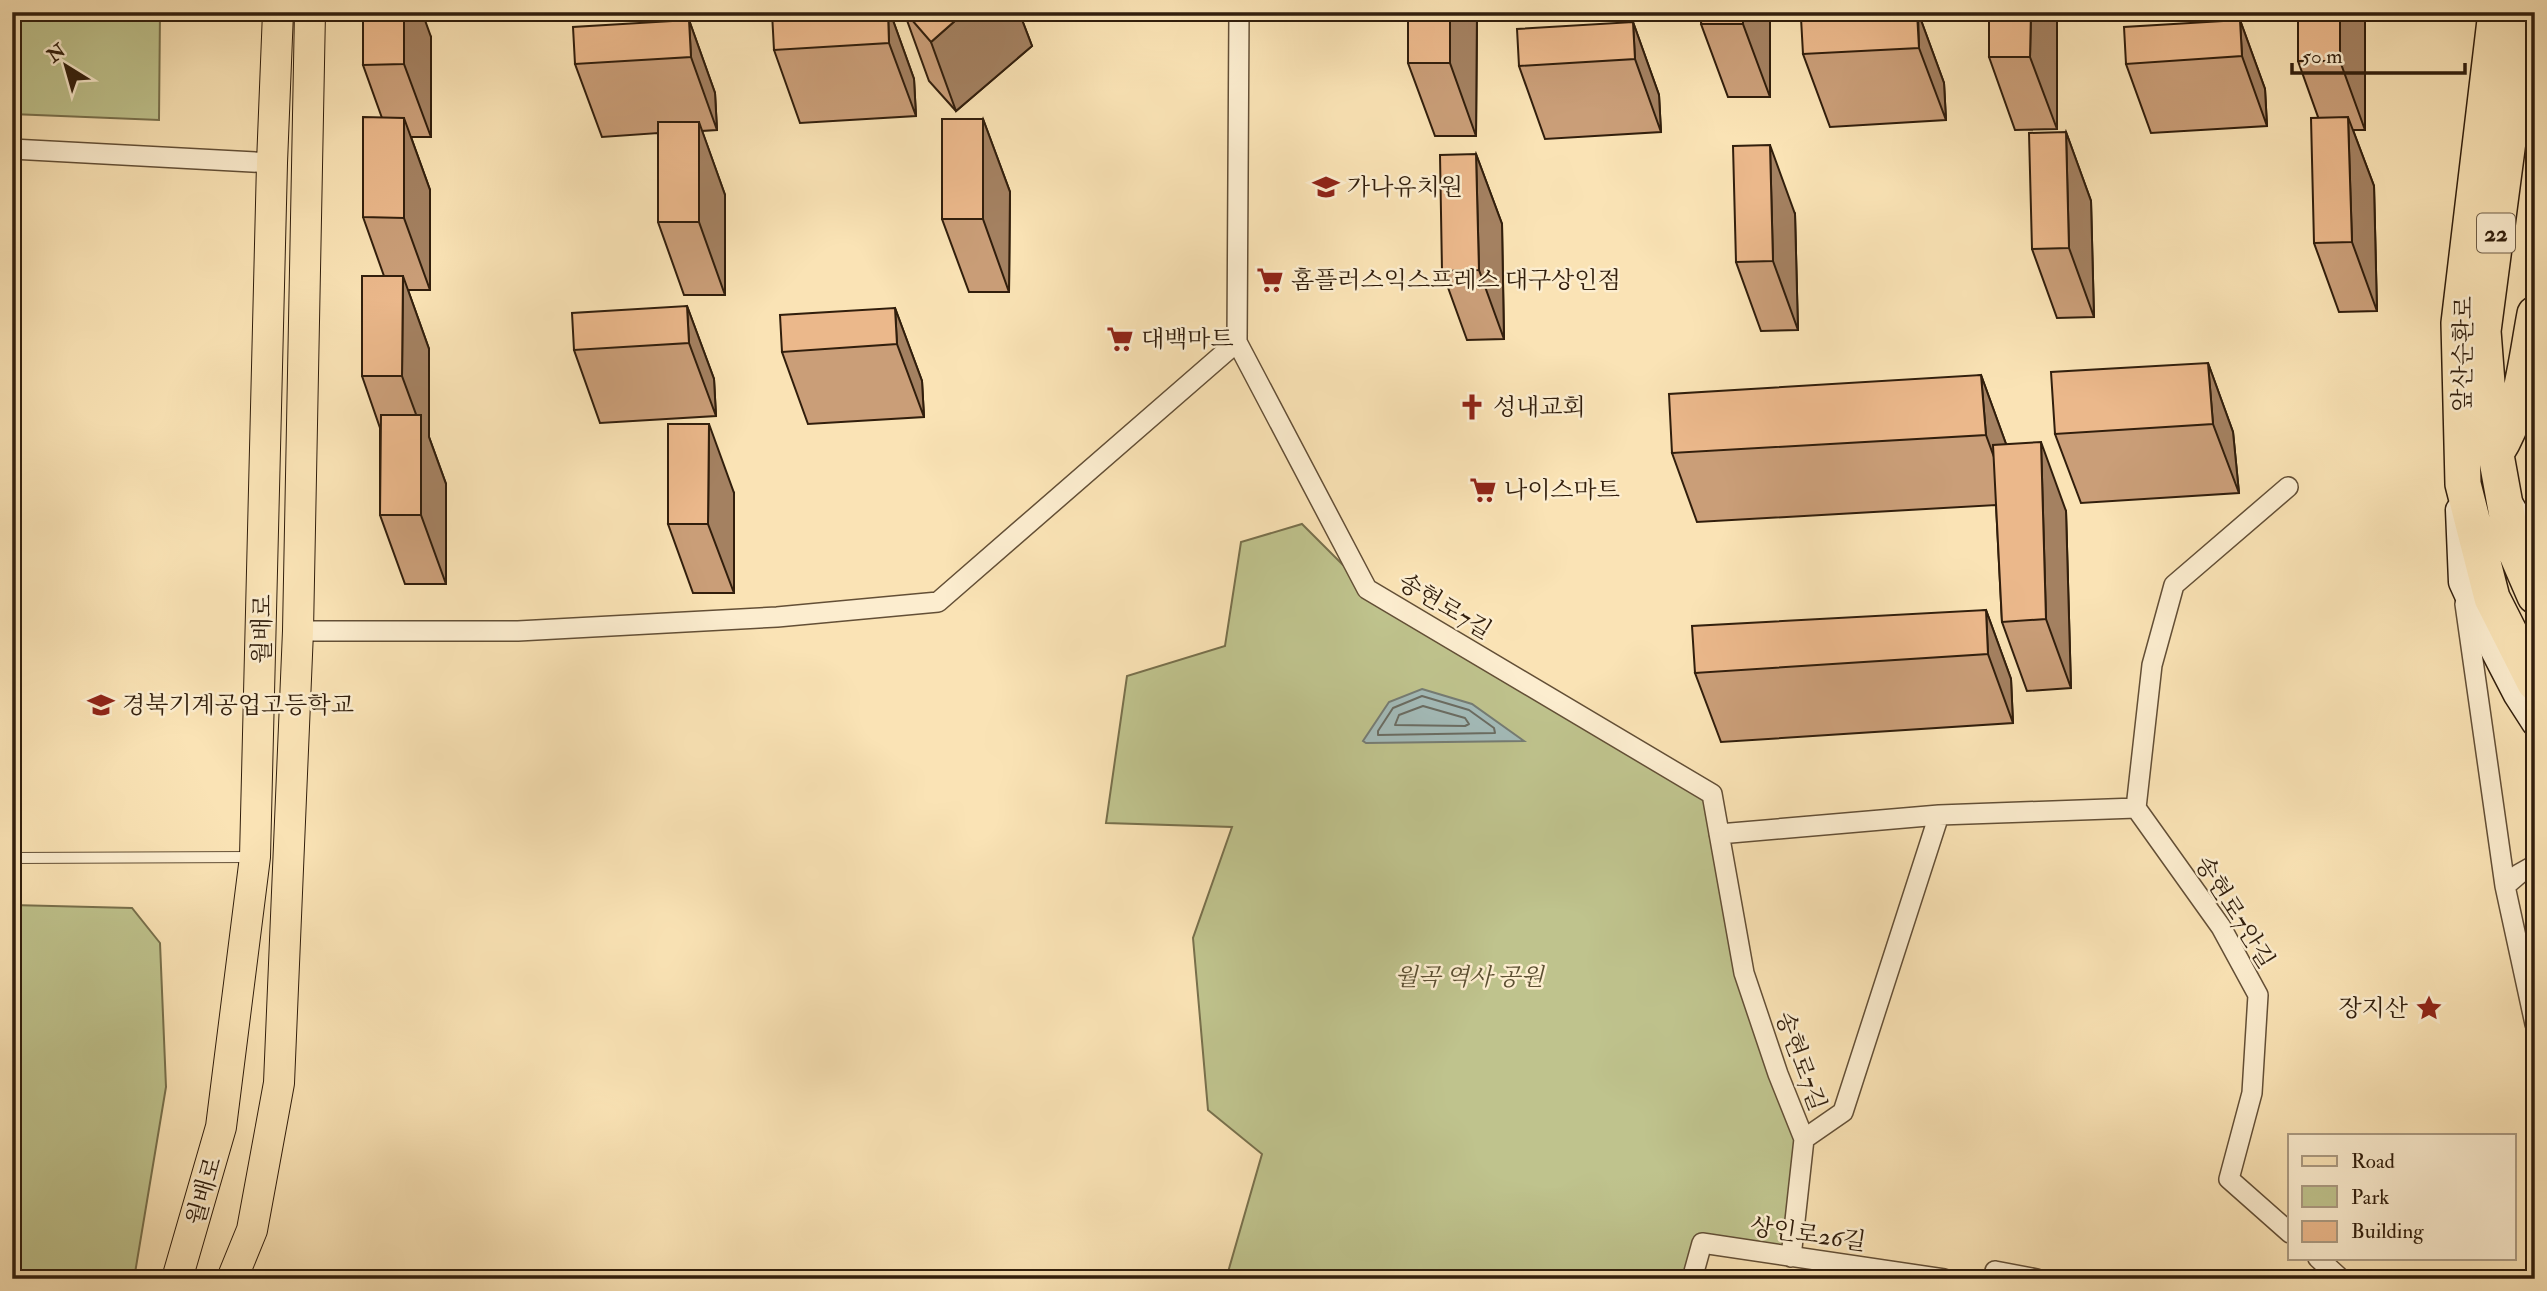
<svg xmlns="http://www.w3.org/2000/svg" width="2547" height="1291" font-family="'IM FELL Double Pica','Noto Serif KR',serif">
  <rect width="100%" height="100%" fill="#fae3b5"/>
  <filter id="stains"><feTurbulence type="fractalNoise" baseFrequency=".00286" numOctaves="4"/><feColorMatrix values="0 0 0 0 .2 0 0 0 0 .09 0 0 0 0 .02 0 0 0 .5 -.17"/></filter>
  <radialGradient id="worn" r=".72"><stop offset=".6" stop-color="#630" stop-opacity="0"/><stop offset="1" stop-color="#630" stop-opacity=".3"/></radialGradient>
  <!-- green -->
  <path fill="#bfc38d" stroke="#78704c" stroke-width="2" d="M12 12H160L159 120 12 114Z
    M1302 524 1367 589 1712 794 1744 973 1804 1139 1791 1257 1702 1243 1692 1279H1226L1262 1154 1208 1110 1193 938 1232 827 1106 823 1127 676 1225 646 1241 542Z
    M12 905 132 908 160 943 166 1087 134 1279 12 1276Z"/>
  <!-- water -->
  <path fill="#a3bbb9" stroke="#757c74" stroke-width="2" d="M1422 689 1472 704 1524 741 1366 743 1363 741 1389 702Z"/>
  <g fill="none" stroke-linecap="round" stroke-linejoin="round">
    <!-- shore -->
    <path stroke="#6a6c62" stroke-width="2" d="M1422 696 1469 710 1494 728 1495 733 1378 735V731L1393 708Z
      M1423 706 1465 718 1469 724 1465 726 1395 725 1399 715Z"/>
    <!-- lane casing -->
    <g stroke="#634f36" stroke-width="12">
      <path id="lane" d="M12 239H15L12 492
        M12 858 251 857"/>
    </g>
    <!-- street casing -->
    <g stroke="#634f36" stroke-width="22">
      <path id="street" d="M1239 12 1237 342 1367 589 1712 794 1744 973 1778 1074 1804 1139 1791 1257
        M12 149 272 163
        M2288 487 2174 585 2152 665 2136 808 2221 927 2258 995 2252 1093 2229 1179 2290 1233
        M2465 604 2505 886 2535 1024
        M298 631H518L777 617 938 602 1237 342
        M1719 834 1939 815 2136 808
        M2505 886 2519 874 2535 865
        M1804 1139 1843 1112 1939 815
        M2318 1258 2341 1279
        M1692 1279 1702 1243 1944 1279
        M1994 1279 1995 1271 2037 1279"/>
    </g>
    <!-- secondary casing -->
    <g stroke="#311e0c" stroke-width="29">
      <path id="secondary" d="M2511 506 2535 547
        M2459 510 2462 582 2488 639 2517 695 2535 723"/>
    </g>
    <!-- primary casing -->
    <g stroke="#311e0c" stroke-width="32">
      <path id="primary" d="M177 1279 221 1127 255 857 272 163 278 12
        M232 1279 252 1230 279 1083 298 631 310 12"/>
    </g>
    <!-- highway casing -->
    <g stroke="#311e0c" stroke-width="38">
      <path id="highway" d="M2496 12 2459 323 2463 484 2492 598 2535 683
        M2525 12 2483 331 2490 422 2512 543 2535 596
        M2496 453C2522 413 2526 361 2535 314"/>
    </g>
    <!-- lane -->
    <use href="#lane" stroke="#fcedcf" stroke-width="10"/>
    <!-- street -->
    <use href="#street" stroke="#fcedcf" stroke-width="19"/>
    <!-- secondary -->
    <use href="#secondary" stroke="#fcedcf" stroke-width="26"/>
    <!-- primary -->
    <use href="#primary" stroke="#fae3b5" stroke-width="30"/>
    <!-- highway -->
    <use href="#highway" stroke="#fae3b5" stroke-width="35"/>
  </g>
  <!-- wall -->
  <path fill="#ca9e78" stroke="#311e0c" stroke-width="2" d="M890 12 914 79 916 116 800 123 774 50Z
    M904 12H1019L1032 46 956 111 929 81Z
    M1477 12 1476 136H1435L1408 63Z
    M1702 12H1770V97H1728L1701 24Z
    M1918 12 1944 83 1946 120 1830 127 1803 54Z
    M2057 12V129L2015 130 1989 57Z
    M2298 12H2365V130H2353L2374 186 2377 311 2339 312 2314 243 2318 117 2298 61Z
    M689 20 715 93 717 130 702 131 725 195V295H684L658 222V133L602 137 575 64Z
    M2240 20 2265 89 2267 126 2151 133 2126 64Z
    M1633 22 1659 95 1661 132 1545 139 1519 66Z
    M431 37V137H411L430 190V290H408L429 349V437L446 484V584H405L380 515V428L362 376 384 276 363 217 382 118 363 65Z
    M983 119 1010 192 1009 292H969L942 219Z
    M2066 132 2091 201 2094 317 2057 318 2032 249Z
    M1476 154 1502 224 1504 339 1467 340 1442 271Z
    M1795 214 1798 330 1761 331 1736 262Z
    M687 306 714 379 716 416 600 423 574 350Z
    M895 308 922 381 924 417 808 424 782 352Z
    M2208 363 2233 432 2239 493 2081 503 2055 434Z
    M1981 375 2006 444 2066 511 2071 688 2027 691 2002 622 1996 505 1697 522 1672 453Z
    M734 493V593H693L668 524Z
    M1986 610 2011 679 2013 723 1721 742 1695 673Z"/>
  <!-- shaded-wall -->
  <path fill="#a48161" stroke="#311e0c" stroke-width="2" d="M404 12H422L431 37V137L404 64Z
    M888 12H890L914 79 916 116 889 43Z
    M965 12H1019L1032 46 956 111 931 42Z
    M1450 12H1477L1476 136 1450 63Z
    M1743 12H1770V97L1743 24Z
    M1918 12 1944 83 1946 120 1919 48Z
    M2031 12H2057V129L2030 57Z
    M2340 12H2365V130L2340 61Z
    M689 20 715 93 717 130 691 57Z
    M2240 20 2265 89 2267 126 2242 56Z
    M1633 22 1659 95 1661 132 1635 59Z
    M2348 117 2374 186 2377 311 2352 242Z
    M404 118 430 190V290L404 218Z
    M983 119 1010 192 1009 292 983 219Z
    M699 122 725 195V295L699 222Z
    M2066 132 2091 201 2094 317 2069 248Z
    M1770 145 1795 214 1798 330 1773 261Z
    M1476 154 1502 224 1504 339 1479 270Z
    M403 276 429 349V437L446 484V584L421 515V428L402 376Z
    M687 306 714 379 716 416 689 343Z
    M895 308 922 381 924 417 897 344Z
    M2208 363 2233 432 2239 493 2213 424Z
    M1981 375 2006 444 2011 504 1986 435Z
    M709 424 734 493V593L708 524Z
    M2041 442 2066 511 2071 688 2046 619Z
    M1986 610 2011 679 2013 723 1988 654Z"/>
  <!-- building -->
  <path fill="#ebb88b" stroke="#311e0c" stroke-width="2" d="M363 12H404V64L363 65Z
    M789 12H888L889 43 774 50 772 13Z
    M905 12H965L931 42Z
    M1408 12H1450V63H1408Z
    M1702 12H1743V24H1701Z
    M1891 12H1917L1919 48 1803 54 1801 18Z
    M1989 12H2031L2030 57H1989Z
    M2298 12H2340V61H2298Z
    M689 20 691 57 575 64 573 27Z
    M2240 20 2242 56 2126 64 2124 27Z
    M1633 22 1635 59 1519 66 1517 29Z
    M363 117 404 118V218L363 217Z
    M2348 117 2352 242 2314 243 2311 118Z
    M942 119H983V219H942Z
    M658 122H699V222H658Z
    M2066 132 2069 248 2032 249 2029 133Z
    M1770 145 1773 261 1736 262 1733 146Z
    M1476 154 1479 270 1442 271 1440 155Z
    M362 276H403L402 376H362Z
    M687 306 689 343 574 350 572 313Z
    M895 308 897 344 782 352 780 315Z
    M2208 363 2213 424 2055 434 2051 372Z
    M1981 375 1986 435 1672 453 1669 394Z
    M381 415H421V515H380Z
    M668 424H709L708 524H668Z
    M2041 442 2046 619 2002 622 1993 445Z
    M1986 610 1988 654 1695 673 1692 626Z"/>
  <!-- icons -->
  <defs>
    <g id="school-bare" transform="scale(2.1)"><path d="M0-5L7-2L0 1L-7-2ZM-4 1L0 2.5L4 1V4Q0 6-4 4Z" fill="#8f2418" stroke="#fcedcf" stroke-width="2.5" paint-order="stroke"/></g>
    <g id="supermarket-bare" transform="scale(2.1)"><path d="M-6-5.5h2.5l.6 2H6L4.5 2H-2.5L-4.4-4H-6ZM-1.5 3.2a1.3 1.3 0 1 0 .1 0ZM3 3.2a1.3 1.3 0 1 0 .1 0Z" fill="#8f2418" stroke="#fcedcf" stroke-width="2.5" paint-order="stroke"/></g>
    <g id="church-bare" transform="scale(2.1)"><path d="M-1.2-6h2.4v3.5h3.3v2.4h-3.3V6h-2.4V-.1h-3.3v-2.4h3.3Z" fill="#8f2418" stroke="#fcedcf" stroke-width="2.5" paint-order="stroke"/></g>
    <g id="sight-bare" transform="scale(2.1)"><path d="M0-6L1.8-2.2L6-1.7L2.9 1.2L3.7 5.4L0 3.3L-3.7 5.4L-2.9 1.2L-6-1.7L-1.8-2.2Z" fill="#8f2418" stroke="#fcedcf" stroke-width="2.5" paint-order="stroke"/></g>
  </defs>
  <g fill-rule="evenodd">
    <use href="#school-bare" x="1326" y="187"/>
    <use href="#supermarket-bare" x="1270" y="280"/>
    <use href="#supermarket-bare" x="1120" y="339"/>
    <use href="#church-bare" x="1472" y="407"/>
    <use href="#supermarket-bare" x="1483" y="490"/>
    <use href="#school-bare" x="101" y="705"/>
    <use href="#sight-bare" x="2429" y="1008"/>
  </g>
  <g text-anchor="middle" stroke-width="5" stroke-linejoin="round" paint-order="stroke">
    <!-- shield labels -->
    <rect fill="#fcedcf" stroke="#6e5c46" stroke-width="2" x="2477" y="213.5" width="38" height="39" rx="5"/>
    <g font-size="23" font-weight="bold" fill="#311e0c">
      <text x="2496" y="241">22</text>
    </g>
    <!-- poi labels -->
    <g font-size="24" fill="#311e0c" stroke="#fcedcf" text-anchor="start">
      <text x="1347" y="195">가나유치원</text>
      <text x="1291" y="288">홈플러스익스프레스 대구상인점</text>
      <text x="1141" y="347">대백마트</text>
      <text x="1493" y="415">성내교회</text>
      <text x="1504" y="498">나이스마트</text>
      <text x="122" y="713">경북기계공업고등학교</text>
      <text x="2408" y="1016" text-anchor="end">장지산</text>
    </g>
    <!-- street labels -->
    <g font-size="24" fill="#311e0c" stroke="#fcedcf">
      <text transform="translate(2463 354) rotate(-89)" y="8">앞산순환로</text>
      <text transform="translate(1445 606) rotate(31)" y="8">송현로7길</text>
      <text transform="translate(262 629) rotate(-89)" y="8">월배로</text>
      <text transform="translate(2235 912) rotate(58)" y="8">송현로7안길</text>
      <text transform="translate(1801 1061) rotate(70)" y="8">송현로7길</text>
      <text transform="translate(204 1191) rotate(-74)" y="8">월배로</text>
      <text transform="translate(1808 1234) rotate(8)" y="8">상인로26길</text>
    </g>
    <!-- park labels -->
    <g font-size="24" font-style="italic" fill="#5c5033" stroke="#fcedcf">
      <text x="1469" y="985">월곡 역사 공원</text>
    </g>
  </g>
  <!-- margin -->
  <rect width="2547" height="1291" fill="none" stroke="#fae3b5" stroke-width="42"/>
  <rect x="14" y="14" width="2519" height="1263" fill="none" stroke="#311e0c" stroke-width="3.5"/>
  <rect x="21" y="21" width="2505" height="1249" fill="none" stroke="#311e0c" stroke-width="2"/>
  <!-- legend -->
  <rect x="2288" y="1134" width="228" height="126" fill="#fcedcf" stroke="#ab9a81" stroke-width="2"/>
  <rect x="2302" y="1156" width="35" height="10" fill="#fae3b5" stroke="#ab9a81" stroke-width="2"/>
  <text x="2351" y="1168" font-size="21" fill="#311e0c">Road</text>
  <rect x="2302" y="1186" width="35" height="21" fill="#bfc38d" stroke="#ab9a81" stroke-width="2"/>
  <text x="2351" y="1204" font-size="21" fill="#311e0c">Park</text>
  <rect x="2302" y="1221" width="35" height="21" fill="#ebb88b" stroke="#ab9a81" stroke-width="2"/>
  <text x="2351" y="1238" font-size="21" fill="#311e0c">Building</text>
  <!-- north arrow -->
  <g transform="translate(66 66) rotate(323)" stroke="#fcedcf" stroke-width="5" paint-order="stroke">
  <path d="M0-5L12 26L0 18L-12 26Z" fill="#311e0c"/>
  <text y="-10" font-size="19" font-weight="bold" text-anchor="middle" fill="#311e0c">N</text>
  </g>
  <!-- scale -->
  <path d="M2292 63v10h173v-10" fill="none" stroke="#311e0c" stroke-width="3.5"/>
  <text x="2302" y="63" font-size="21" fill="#311e0c" stroke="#fcedcf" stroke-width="5" paint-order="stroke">50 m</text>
  <rect width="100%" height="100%" filter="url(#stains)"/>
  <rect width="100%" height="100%" fill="url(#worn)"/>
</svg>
